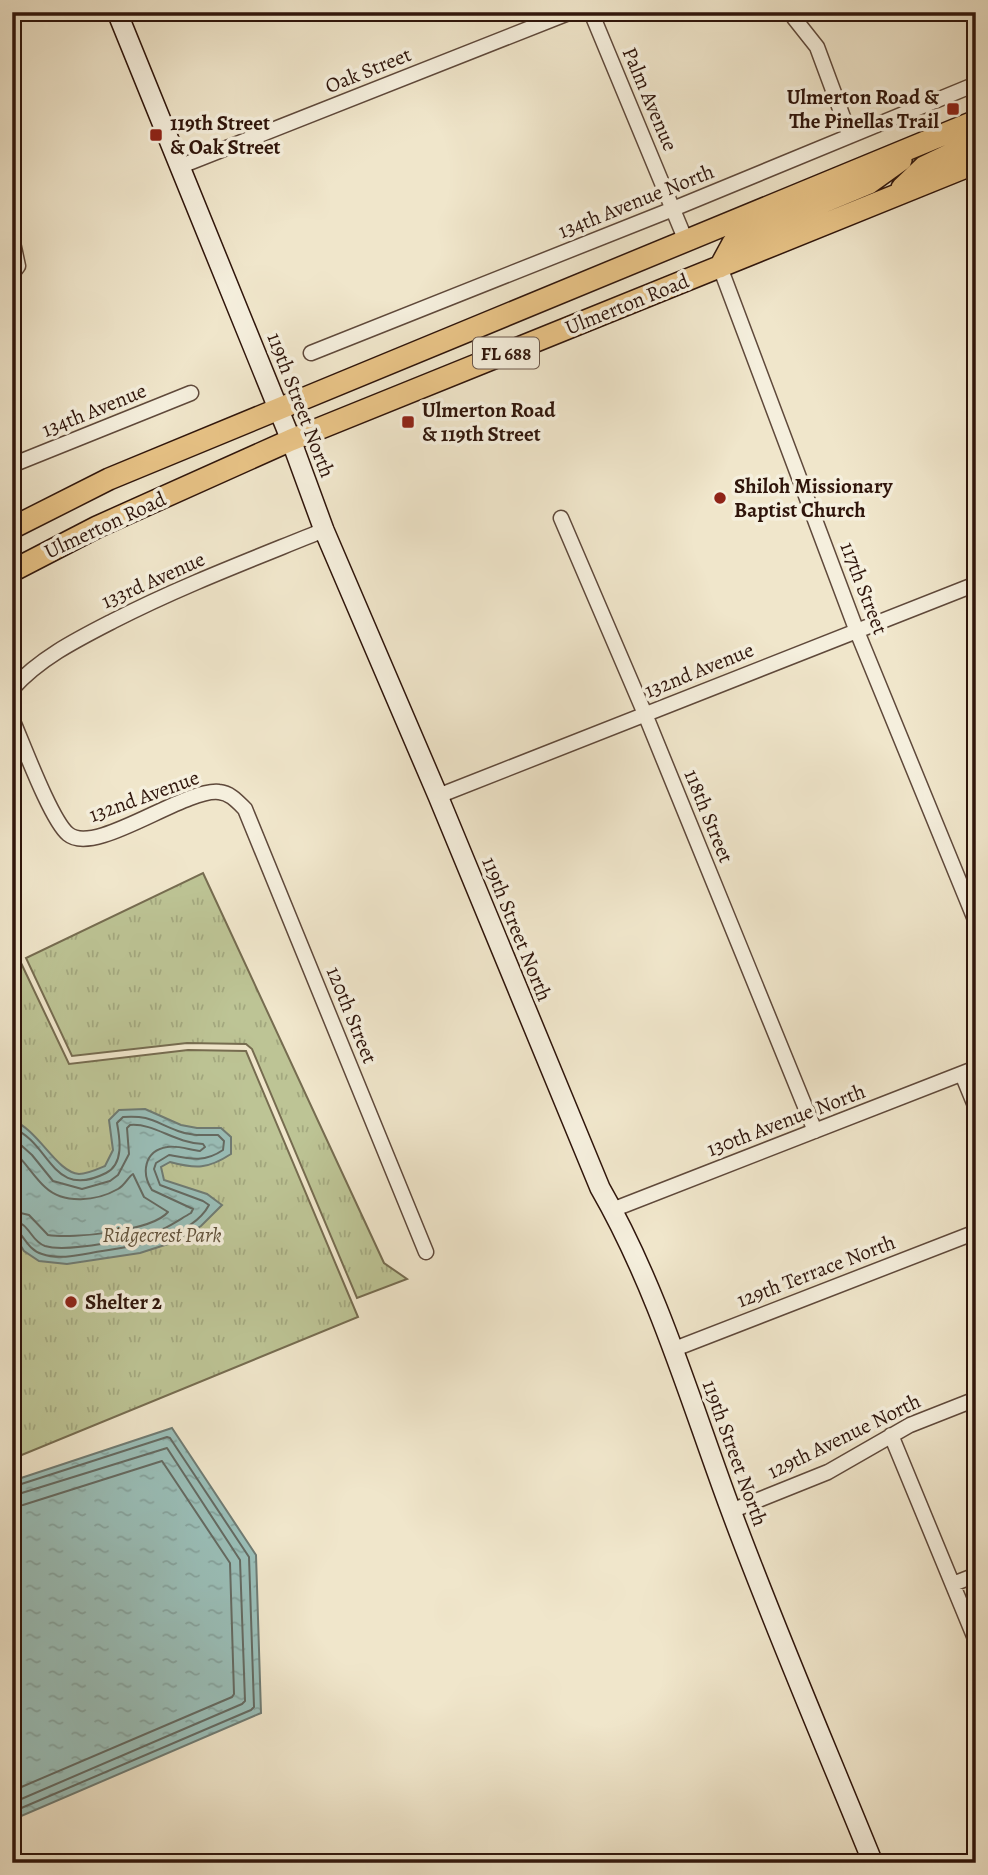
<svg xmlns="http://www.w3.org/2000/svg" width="988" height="1875" font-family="Alegreya,serif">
  <defs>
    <pattern id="park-tufts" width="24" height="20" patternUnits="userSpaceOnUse" patternTransform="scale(1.75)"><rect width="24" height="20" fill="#bdc495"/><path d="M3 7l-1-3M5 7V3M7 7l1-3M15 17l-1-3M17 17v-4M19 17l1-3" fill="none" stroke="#a3a87f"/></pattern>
    <pattern id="water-ripples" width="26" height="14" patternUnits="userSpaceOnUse" patternTransform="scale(1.75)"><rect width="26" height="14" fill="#9abfb9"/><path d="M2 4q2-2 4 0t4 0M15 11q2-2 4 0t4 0" fill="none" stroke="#85a39e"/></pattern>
  </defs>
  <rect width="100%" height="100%" fill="#f0e6cb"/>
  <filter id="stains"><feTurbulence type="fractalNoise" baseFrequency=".00286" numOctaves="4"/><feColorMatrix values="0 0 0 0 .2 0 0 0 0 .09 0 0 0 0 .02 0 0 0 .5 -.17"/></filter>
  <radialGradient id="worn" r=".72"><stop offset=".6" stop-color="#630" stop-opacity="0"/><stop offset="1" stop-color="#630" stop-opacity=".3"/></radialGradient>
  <!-- park -->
  <path fill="url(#park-tufts)" stroke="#766c50" stroke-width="2" d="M203 873 384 1263 407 1279 357 1298 252 1049 246 1044 187 1043 72 1056 26 958Z
    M12 944 69 1064 188 1050 246 1051 358 1317 12 1459Z"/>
  <!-- water -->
  <path fill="url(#water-ripples)" stroke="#6f7b73" stroke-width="2" d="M145 1109 181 1125 197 1128H221L231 1137V1154C208 1169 196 1169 170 1162L161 1167 164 1180 207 1194 222 1205 201 1226 171 1243 140 1253 67 1264 39 1261 24 1251 12 1232V1120C39 1130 56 1172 79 1174 87 1174 98 1169 105 1166L113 1150 109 1120 119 1110Z
    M172 1428 256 1555 261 1713 12 1820V1481Z"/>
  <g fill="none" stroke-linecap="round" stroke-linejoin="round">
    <!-- shore -->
    <path stroke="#646a62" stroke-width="2" d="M12 1128C51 1142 51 1201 106 1173 124 1164 120 1139 117 1123L123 1117C150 1115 154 1122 178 1131 190 1136 204 1135 218 1135L224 1141 223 1150C204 1163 190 1159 169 1155L156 1163 154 1169 160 1185 203 1201 209 1205C191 1239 130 1247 96 1252 79 1255 59 1260 42 1254 31 1251 26 1241 19 1232L12 1230
      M12 1137 32 1155 53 1181 82 1189 110 1181 118 1175 129 1154 127 1128 130 1125C155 1123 174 1143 203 1144L205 1147 200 1151C190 1150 177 1145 167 1147 144 1151 141 1173 152 1190L193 1209 191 1213C182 1218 172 1225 163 1229 140 1238 68 1253 45 1246 30 1241 30 1222 12 1221
      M12 1150C25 1161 33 1176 45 1187 64 1205 97 1201 118 1189 125 1185 128 1177 133 1174L144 1197 168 1212C152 1231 73 1239 48 1235L29 1215 12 1211
      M12 1487 167 1437 170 1438 249 1557 254 1707 251 1710 12 1812
      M12 1496 167 1448 240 1560 245 1701 242 1704 12 1803
      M12 1506 23 1505 162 1461 230 1563 234 1694 232 1697 12 1791"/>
    <!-- street casing -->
    <g stroke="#5f493b" stroke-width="17">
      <path id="street" d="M591 12 686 241
        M794 18 817 47 850 136
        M181 166 571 12
        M12 238 18 266 12 274
        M720 267 856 629 976 922
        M311 353 673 209 976 84
        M12 465 191 393
        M561 518 645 714 815 1131
        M12 689C40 658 76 640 113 621 181 586 253 559 324 530
        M12 719C23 744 51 820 68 834 95 857 184 788 219 792 230 793 237 801 245 809L426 1252
        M438 796 976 584
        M962 1074 976 1108
        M612 1210 976 1068
        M672 1350 976 1232
        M891 1435 976 1641
        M731 1511 828 1472 910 1425 976 1399
        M953 1584 976 1575"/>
    </g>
    <!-- secondary casing -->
    <g stroke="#2f150b" stroke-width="22">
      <path id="secondary" d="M117 12 291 440 324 530 438 796 600 1188C657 1287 690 1400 730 1508 774 1627 825 1745 873 1863"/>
    </g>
    <!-- primary casing -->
    <g stroke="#2f150b" stroke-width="24">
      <path id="primary" d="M902 188 924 167 976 142
        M720 267 733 243 747 234 869 183 901 160
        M12 528 109 479 976 121
        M12 571 97 527 291 440 976 163"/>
    </g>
    <!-- street -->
    <use href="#street" stroke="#f5efdd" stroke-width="14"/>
    <!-- secondary -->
    <use href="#secondary" stroke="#f5efdd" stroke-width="19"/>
    <!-- primary -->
    <use href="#primary" stroke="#e8c386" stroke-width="21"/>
  </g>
  <!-- markers -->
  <g fill="#8f2418" stroke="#f5efdd" stroke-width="2.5">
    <rect x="946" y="102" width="14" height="14" rx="3.5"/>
    <rect x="149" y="128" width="14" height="14" rx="3.5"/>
    <rect x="401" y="415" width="14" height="14" rx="3.5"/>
    <circle cx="720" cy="498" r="7"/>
    <circle cx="71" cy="1302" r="7"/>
  </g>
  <g text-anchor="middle" stroke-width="7" stroke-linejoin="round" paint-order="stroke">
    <!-- shield labels -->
    <rect fill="#f5efdd" stroke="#6a564a" stroke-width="2" x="473" y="337.5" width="66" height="31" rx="5"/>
    <g font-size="19" font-weight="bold" fill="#2f150b">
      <text x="506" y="360">FL 688</text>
    </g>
    <!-- street labels -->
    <g font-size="21" fill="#2f150b" stroke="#f5efdd">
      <text transform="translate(368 70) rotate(-22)" y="7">Oak Street</text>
      <text transform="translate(650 99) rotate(67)" y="7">Palm Avenue</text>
      <text transform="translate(636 201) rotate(-22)" y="7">134th Avenue North</text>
      <text transform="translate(627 304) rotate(-22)" y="7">Ulmerton Road</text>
      <text transform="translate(301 405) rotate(69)" y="7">119th Street North</text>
      <text transform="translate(94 410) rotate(-22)" y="7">134th Avenue</text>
      <text transform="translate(105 525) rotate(-25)" y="7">Ulmerton Road</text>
      <text transform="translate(153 580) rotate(-24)" y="7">133rd Avenue</text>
      <text transform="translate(864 588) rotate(69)" y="7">117th Street</text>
      <text transform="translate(699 670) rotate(-22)" y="7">132nd Avenue</text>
      <text transform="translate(144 796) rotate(-20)" y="7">132nd Avenue</text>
      <text transform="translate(709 816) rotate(68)" y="7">118th Street</text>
      <text transform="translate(517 929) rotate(68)" y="7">119th Street North</text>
      <text transform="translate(352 1015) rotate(68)" y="7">120th Street</text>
      <text transform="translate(786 1120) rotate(-21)" y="7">130th Avenue North</text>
      <text transform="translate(816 1271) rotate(-21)" y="7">129th Terrace North</text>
      <text transform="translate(844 1436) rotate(-26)" y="7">129th Avenue North</text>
      <text transform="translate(735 1453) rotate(70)" y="7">119th Street North</text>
    </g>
    <!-- poi labels -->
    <g font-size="21" font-weight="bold" fill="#2f150b" stroke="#f5efdd" text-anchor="start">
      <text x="939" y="104" text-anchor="end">Ulmerton Road &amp;<tspan x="939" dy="24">The Pinellas Trail</tspan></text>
      <text x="170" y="130">119th Street<tspan x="170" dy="24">&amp; Oak Street</tspan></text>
      <text x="422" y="417">Ulmerton Road<tspan x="422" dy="24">&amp; 119th Street</tspan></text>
      <text x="734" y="493">Shiloh Missionary<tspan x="734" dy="24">Baptist Church</tspan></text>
      <text x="85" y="1309">Shelter 2</text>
    </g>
    <!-- park labels -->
    <g font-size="21" font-style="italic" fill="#61523b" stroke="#f5efdd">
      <text x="162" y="1242">Ridgecrest Park</text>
    </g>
  </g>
  <!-- margin -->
  <rect width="988" height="1875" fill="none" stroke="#f0e6cb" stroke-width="42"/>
  <rect x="14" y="14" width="960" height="1847" fill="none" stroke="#2f150b" stroke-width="3.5"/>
  <rect x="21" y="21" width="946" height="1833" fill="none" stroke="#2f150b" stroke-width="2"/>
  <rect width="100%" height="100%" filter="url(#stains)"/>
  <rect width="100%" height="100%" fill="url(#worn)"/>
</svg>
